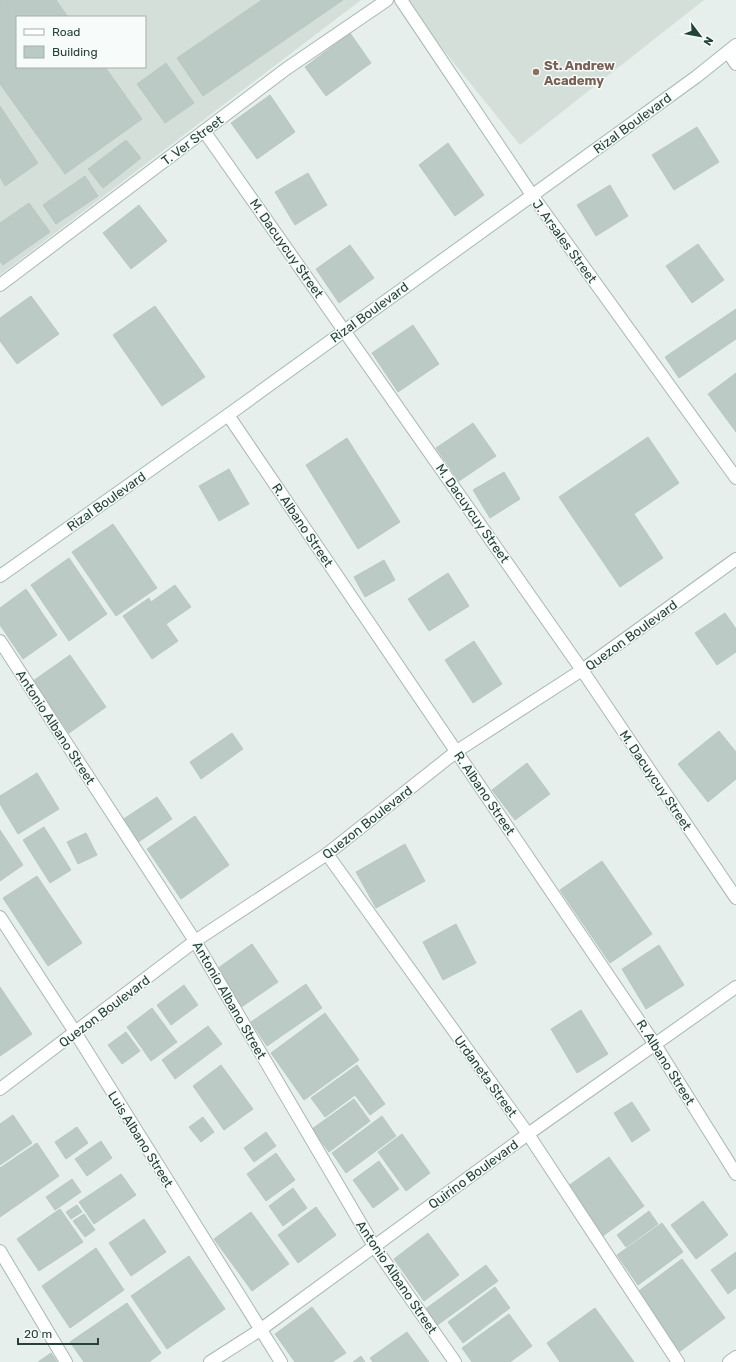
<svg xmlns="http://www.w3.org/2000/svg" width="736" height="1362" font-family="Rubik,sans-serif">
  <rect width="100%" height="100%" fill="#e6efeb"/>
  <!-- built -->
  <path fill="#d4dfda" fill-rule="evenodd" d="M0 0H361L0 275ZM17 17H145V67H17Z
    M403 0H704L520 145Z"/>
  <!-- building -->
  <path fill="#bbcac4" stroke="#b8c9c2" d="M0 0H56L68 17H17V67H105L142 119 65 174 0 84Z
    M262 0H343L203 96 177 58Z
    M350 33 371 63 326 96 305 67Z
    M166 63 194 103 165 123 137 84Z
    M270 95 295 132 257 159 231 123Z
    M0 106 38 163 5 186 0 177Z
    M697 127 719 162 674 190 652 155Z
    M126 140 141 158 103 188 88 169Z
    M448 143 484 195 455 216 419 165Z
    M308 173 327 205 295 225 275 192Z
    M85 176 98 196 56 224 43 205Z
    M610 185 628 216 596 236 577 205Z
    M29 203 50 232 3 265 0 261V223Z
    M139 205 167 241 131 269 103 233Z
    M698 244 724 280 692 303 666 266Z
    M350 245 374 278 339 303 316 269Z
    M31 296 59 334 17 364 0 341V318Z
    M155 306 205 377 162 406 113 335Z
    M736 309V339L679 378 665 357Z
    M413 325 439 364 398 392 372 353Z
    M736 373V432L708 394Z
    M473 423 496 456 459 481 436 448Z
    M648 437 679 483 634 514 663 558 620 587 559 497Z
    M347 438 400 522 358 549 306 465Z
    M229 469 249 504 219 521 199 486Z
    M504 472 520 499 490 518 473 490Z
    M113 524 157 588 116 616 72 552Z
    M69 558 107 614 69 641 31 585Z
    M384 560 395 580 365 597 354 577Z
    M448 573 469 606 429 631 408 599Z
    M175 585 191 607 166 624 178 641 152 659 123 616 149 598 151 602Z
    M26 589 57 635 23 659 0 625V608Z
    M725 613 736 629V652L717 665 695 633Z
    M474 641 502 684 473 703 445 660Z
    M70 655 106 707 69 733 33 681Z
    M719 731 736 752V779L708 802 678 764Z
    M232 733 243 749 201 779 190 762Z
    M527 763 550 794 515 820 492 790Z
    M37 773 59 809 18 834 0 804V796Z
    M157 797 172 819 134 845 119 822Z
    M195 816 229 865 181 899 147 849Z
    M44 827 71 870 50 883 23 840Z
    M0 830 23 865 0 881Z
    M86 833 97 855 78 864 67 842Z
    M405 844 425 881 376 908 356 872Z
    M602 861 652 934 610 963 560 890Z
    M37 876 82 943 48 966 3 898Z
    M456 924 476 963 443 980 423 942Z
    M252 944 278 982 240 1008 214 971Z
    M659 945 684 985 646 1009 622 969Z
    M306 984 322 1008 267 1046 251 1022Z
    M184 985 198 1005 171 1025 157 1005Z
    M0 987 32 1034 0 1056Z
    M152 1008 177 1042 151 1061 127 1027Z
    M581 1010 608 1054 577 1073 551 1029Z
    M325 1013 359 1060 304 1100 271 1053Z
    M208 1026 222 1044 175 1079 162 1060Z
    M126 1032 140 1051 122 1064 108 1045Z
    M221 1065 253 1109 224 1130 193 1086Z
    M357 1065 385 1104 370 1115 355 1095 325 1117 311 1098Z
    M354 1099 370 1121 329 1152 312 1129Z
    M632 1102 650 1130 632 1142 614 1113Z
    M13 1115 32 1143 0 1165V1124Z
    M382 1116 396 1136 346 1173 332 1153Z
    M203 1117 214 1132 201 1142 189 1127Z
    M77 1127 88 1143 66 1159 55 1142Z
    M266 1132 276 1146 254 1162 244 1148Z
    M402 1134 430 1173 406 1191 378 1152Z
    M101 1141 112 1158 87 1176 75 1159Z
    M37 1143 59 1176 0 1217V1168Z
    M276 1153 295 1180 266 1201 247 1174Z
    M609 1157 644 1206 600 1238 564 1189Z
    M379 1161 399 1189 373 1208 353 1180Z
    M121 1174 136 1195 94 1224 79 1202Z
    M72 1179 81 1192 55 1210 46 1197Z
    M293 1188 307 1208 283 1226 269 1206Z
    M703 1201 728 1235 696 1259 671 1225Z
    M77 1205 82 1212 71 1219 66 1212Z
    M316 1207 336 1235 298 1263 278 1235Z
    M60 1209 83 1242 39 1271 17 1239Z
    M649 1211 658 1224 626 1247 617 1235Z
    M251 1212 289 1264 252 1291 214 1239Z
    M84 1214 95 1230 85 1237 73 1221Z
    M144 1219 166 1252 131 1276 109 1243Z
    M662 1223 683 1252 638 1285 617 1255Z
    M428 1233 459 1275 424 1301 394 1259Z
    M96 1248 124 1290 70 1328 42 1286Z
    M736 1252V1288L728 1294 711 1270Z
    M189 1256 225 1309 167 1349 131 1296Z
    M682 1259 725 1318 679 1352 636 1293Z
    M486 1265 498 1281 436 1326 424 1310Z
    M495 1287 510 1308 463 1343 448 1322Z
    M127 1303 161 1353 149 1362H84L70 1342Z
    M312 1307 346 1353 332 1362H295L275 1334Z
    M595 1308 634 1362H560L547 1343Z
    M509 1314 532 1346 510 1362H472L462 1348Z
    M407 1332 429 1362H373L370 1358Z
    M51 1353 57 1362H38Z
    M361 1356 365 1362H353Z"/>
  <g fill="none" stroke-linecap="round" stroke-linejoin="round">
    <!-- minor casing -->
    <g stroke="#a8b8b2" stroke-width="14">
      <path id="minor" d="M401 0 532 195 736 478
        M728 52 736 64
        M204 131 582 670 736 898
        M0 285 286 69 387 0
        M228 415 654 1043 736 1174
        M0 641 195 941 374 1246 455 1362
        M327 854 528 1134 678 1362
        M0 917 75 1032 281 1362
        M0 1251 66 1362
        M210 1362 260 1330 528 1134 736 987
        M729 1362 736 1357"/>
    </g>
    <!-- tertiary casing -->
    <g stroke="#a8b8b2" stroke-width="14">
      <path id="tertiary" d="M0 1089 195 941 327 854 457 751 582 670 736 559"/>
    </g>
    <!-- secondary casing -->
    <g stroke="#a4bbb3" stroke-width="14">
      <path id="secondary" d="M0 576 228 415 696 77 736 45"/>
    </g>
    <!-- minor -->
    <use href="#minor" stroke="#fff" stroke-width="12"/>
    <!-- tertiary -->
    <use href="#tertiary" stroke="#fff" stroke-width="12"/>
    <!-- secondary -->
    <use href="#secondary" stroke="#fff" stroke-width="12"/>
  </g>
  <!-- markers -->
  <circle fill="#8d6e63" stroke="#f7fbf9" stroke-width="1.5" cx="536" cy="72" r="4"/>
  <g text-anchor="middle" stroke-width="3" stroke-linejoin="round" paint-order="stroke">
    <!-- education labels -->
    <g font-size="13" font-weight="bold" fill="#785e54" stroke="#f7fbf9" text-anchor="start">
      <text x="544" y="70">St. Andrew<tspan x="544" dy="15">Academy</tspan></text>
    </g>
    <!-- street labels -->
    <g font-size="13" fill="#24423a" stroke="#f7fbf9">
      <text transform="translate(632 123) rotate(-36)" y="5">Rizal Boulevard</text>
      <text transform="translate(192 140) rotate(-37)" y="5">T. Ver Street</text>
      <text transform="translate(565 241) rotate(54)" y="5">J. Arsales Street</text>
      <text transform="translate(287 248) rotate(55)" y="5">M. Dacuycuy Street</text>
      <text transform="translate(369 312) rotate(-36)" y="5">Rizal Boulevard</text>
      <text transform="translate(106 501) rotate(-35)" y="5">Rizal Boulevard</text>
      <text transform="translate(473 513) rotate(55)" y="5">M. Dacuycuy Street</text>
      <text transform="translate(303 525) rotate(56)" y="5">R. Albano Street</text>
      <text transform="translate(631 635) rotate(-36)" y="5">Quezon Boulevard</text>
      <text transform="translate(56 727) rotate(57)" y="5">Antonio Albano Street</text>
      <text transform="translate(656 780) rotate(56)" y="5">M. Dacuycuy Street</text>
      <text transform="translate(485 793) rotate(56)" y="5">R. Albano Street</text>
      <text transform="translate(367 822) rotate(-38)" y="5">Quezon Boulevard</text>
      <text transform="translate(230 1000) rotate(60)" y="5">Antonio Albano Street</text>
      <text transform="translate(104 1011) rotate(-37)" y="5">Quezon Boulevard</text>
      <text transform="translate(666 1062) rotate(58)" y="5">R. Albano Street</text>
      <text transform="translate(486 1076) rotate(54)" y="5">Urdaneta Street</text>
      <text transform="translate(141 1139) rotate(58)" y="5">Luis Albano Street</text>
      <text transform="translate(473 1174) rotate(-36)" y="5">Quirino Boulevard</text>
      <text transform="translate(397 1277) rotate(56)" y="5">Antonio Albano Street</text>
    </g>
  </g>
  <!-- legend -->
  <rect x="16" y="16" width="130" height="52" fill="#f7fbf9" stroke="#a3b1ad"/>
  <rect x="24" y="29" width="20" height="6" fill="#ffffff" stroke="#a3b1ad"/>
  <text x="52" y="36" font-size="12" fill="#24423a">Road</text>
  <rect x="24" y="46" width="20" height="12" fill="#bbcac4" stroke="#a3b1ad"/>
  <text x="52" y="56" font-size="12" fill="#24423a">Building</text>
  <!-- north arrow -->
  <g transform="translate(700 36) rotate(122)" stroke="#f7fbf9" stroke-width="3" paint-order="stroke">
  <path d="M0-3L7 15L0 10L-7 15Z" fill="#24423a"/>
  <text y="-6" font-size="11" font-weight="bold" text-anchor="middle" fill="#24423a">N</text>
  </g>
  <!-- scale -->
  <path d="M18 1338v6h80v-6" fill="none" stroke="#24423a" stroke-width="2"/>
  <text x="24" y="1338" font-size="12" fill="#24423a" stroke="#f7fbf9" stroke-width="3" paint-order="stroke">20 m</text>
</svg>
